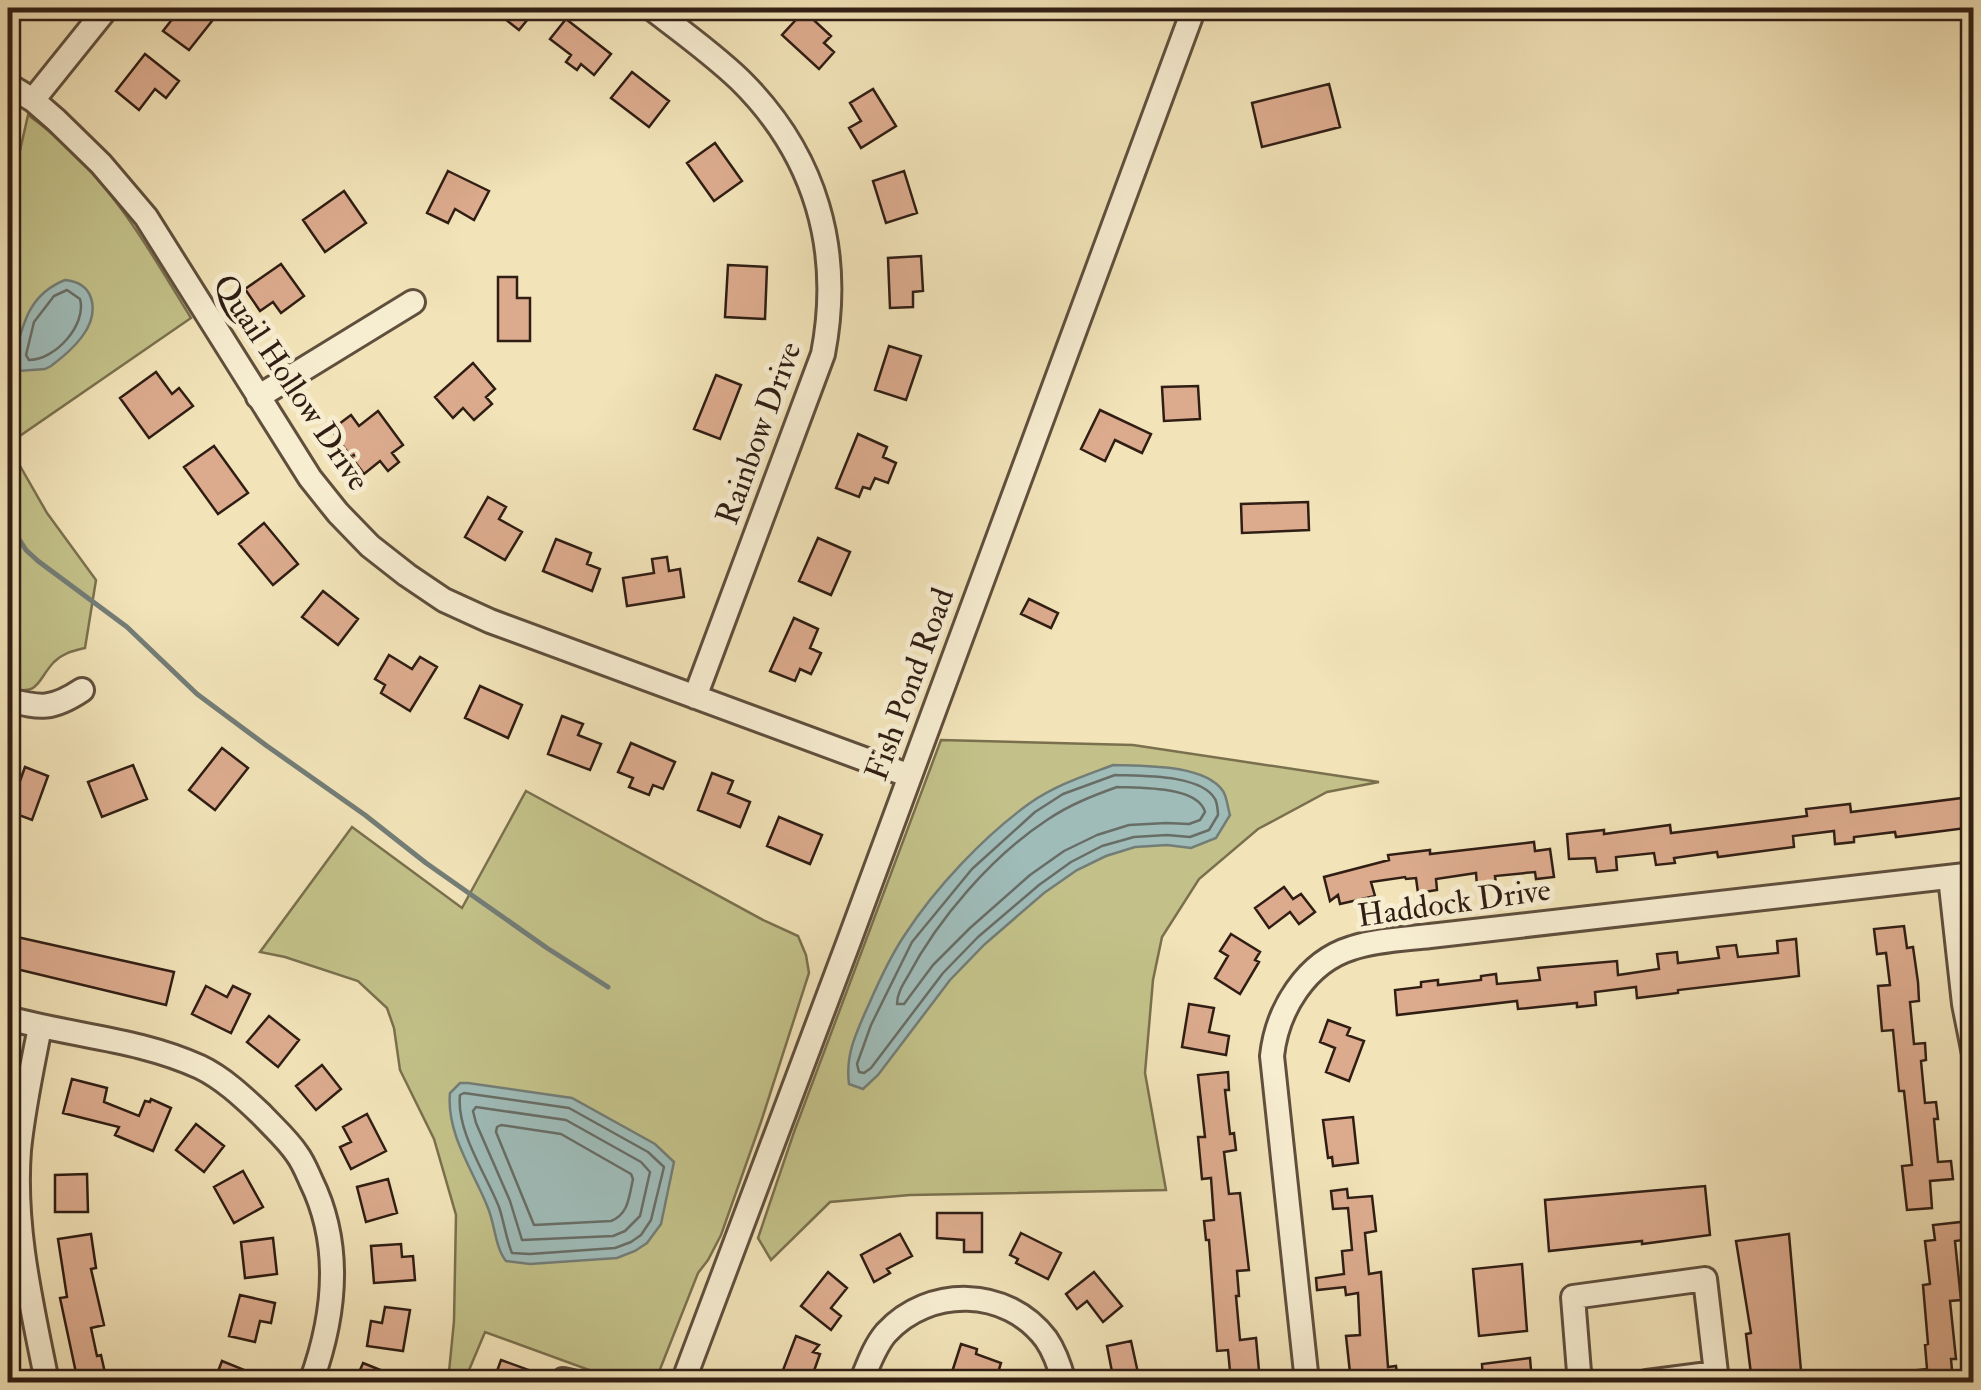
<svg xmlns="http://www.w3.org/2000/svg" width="1981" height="1390" font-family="'IM FELL Double Pica',serif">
  <rect width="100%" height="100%" fill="#f2e3b8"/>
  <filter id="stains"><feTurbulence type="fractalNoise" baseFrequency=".002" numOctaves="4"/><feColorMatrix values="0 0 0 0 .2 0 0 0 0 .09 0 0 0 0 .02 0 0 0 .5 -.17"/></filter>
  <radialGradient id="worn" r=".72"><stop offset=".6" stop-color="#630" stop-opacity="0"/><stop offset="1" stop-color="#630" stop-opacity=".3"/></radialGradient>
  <!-- green -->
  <path fill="#c3c189" stroke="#7a704e" stroke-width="2.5" d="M28 115C105 170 143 240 191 318L8 444V204Z
    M8 445 47 513 96 580 85 648C73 651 63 653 54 662 36 681 41 696 8 688Z
    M941 740 1133 745 1379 782 1327 792 1258 829 1199 879 1162 937 1153 980 1145 1073 1166 1190 910 1195 830 1202 771 1260 758 1238 794 1132Z
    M526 791 765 921 798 936 806 955 809 973 761 1122 721 1235 708 1260 698 1273 655 1382H622L485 1332 464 1382H448L454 1321 456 1215 434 1139 400 1070 394 1028 387 1008 358 981 285 957 260 952 352 827 462 908Z"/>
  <!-- water -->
  <path fill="#9fbcb9" stroke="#737d77" stroke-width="2.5" d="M65 280C76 281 87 286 91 298 100 326 71 351 51 366L45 369 18 371 12 366C22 330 25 296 65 280Z
    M1113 765C1143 766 1204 764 1223 791 1227 797 1228 809 1230 815L1216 838 1191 848 1167 845 1135 847 1106 856 1077 870 1044 893 985 944 950 980 878 1075 863 1089 849 1084C845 1054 857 1031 869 1004 879 981 890 957 904 936 935 888 984 836 1030 803 1056 785 1084 776 1113 765Z
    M460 1083H468L572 1098 655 1144 674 1162 661 1224 647 1243 635 1251 617 1258 530 1264 506 1261C495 1247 495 1225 488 1208 474 1172 446 1134 450 1093Z"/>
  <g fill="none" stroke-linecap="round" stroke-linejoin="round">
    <!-- shore -->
    <path stroke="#686d66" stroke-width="2.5" d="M67 290 80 299C87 325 55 360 29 360L26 355 34 322 54 296Z
      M1115 775C1140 776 1201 774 1215 799 1217 802 1218 812 1218 815L1209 830 1190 837 1167 835 1134 837 1102 846 1071 862 1039 885 978 937 943 973 871 1068 864 1073 859 1072 857 1064 871 1025 912 942 972 869 1035 812 1063 794Z
      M1117 787C1140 788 1198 786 1205 812L1200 820 1189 824 1166 823 1129 825 1097 835 1064 851 1030 875 970 928 933 965 904 1004H897C897 994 902 986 908 976 938 919 992 856 1047 820 1069 805 1092 796 1117 787Z
      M464 1093 569 1108 648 1152 664 1167 651 1220 641 1235 631 1242 615 1248 530 1254 512 1253C506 1238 504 1222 499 1207 486 1174 456 1131 460 1095Z
      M476 1107 566 1120 641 1162 650 1172 640 1216 625 1231 613 1236 522 1240 510 1201 476 1123 473 1111Z
      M501 1125 561 1134 631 1174 633 1179C629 1196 629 1214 611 1221L534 1225 496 1132 497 1127Z"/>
    <!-- stream -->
    <path stroke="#737d77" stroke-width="5" d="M8 522 26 550 38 561 127 627 197 694 267 746 365 815 426 863 547 948 608 987"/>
  </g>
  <!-- building -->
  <path fill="#dcab8e" stroke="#301e14" stroke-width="2.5" d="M181 8H206L216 16 189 50 163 31Z
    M491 8H537L519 30Z
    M804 11 831 36 824 43 834 52 819 69 782 35Z
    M566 19 611 54 594 75 581 64 577 70 566 62 571 55 550 39Z
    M145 54 179 81 166 98 155 89 139 110 116 91Z
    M632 72 669 101 649 127 611 98Z
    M1329 84 1340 127 1262 147 1252 103Z
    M873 89 896 126 861 148 849 128 861 121 850 103Z
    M715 143 742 181 714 201 687 163Z
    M448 171 489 191 474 220 455 209 448 223 427 213Z
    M904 171 917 213 886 223 873 181Z
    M344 191 366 223 325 252 303 220Z
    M921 256 923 291 913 292V307L890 308 888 258Z
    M281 264 304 296 281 313 273 302 260 311 245 289Z
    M728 265 767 267 765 319 725 317Z
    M498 277H517V298H530V341H498Z
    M889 346 921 356 906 400 875 390Z
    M473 363 495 389 486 397 492 404 474 420 463 408 453 418 435 397Z
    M156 372 172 394 179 388 193 406 149 438 120 398Z
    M716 375 741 385 720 439 694 429Z
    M1198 386 1200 419 1164 421 1162 387Z
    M1100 410 1151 434 1142 453 1115 440 1105 461 1081 449Z
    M378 411 403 445 392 453 399 462 388 471 380 461 364 474 331 430 351 415 359 426Z
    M858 434 887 447 883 457 896 463 888 483 875 478 870 489 863 487 859 497 836 488Z
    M214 446 248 493 218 514 184 467Z
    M488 497 506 507 499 519 522 532 505 560 465 537Z
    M1308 502 1309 530 1242 533 1241 504Z
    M264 523 298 564 273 585 239 544Z
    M818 538 850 552 831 595 799 581Z
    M556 539 591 553 587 564 600 569 592 591 543 571Z
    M667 557 669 571 680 569 684 597 627 606 623 578 654 573 652 559Z
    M323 591 358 619 338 645 302 617Z
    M1029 599 1058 613 1051 628 1021 614Z
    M794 618 818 629 810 648 821 653 811 674 800 669 795 681 770 671Z
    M389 655 412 669 420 657 437 667 410 711 381 693 385 685 375 679Z
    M480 686 522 705 508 738 465 718Z
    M562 716 583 724 578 735 601 744 590 770 548 754Z
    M631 743 675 762 663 789 653 785 649 795 629 787 633 778 618 772Z
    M222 748 248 768 215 810 189 790Z
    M133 765 147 799 102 817 88 782Z
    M25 767 48 776 32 820 8 811V776L20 781Z
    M712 773 733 781 728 793 750 802 740 827 698 810Z
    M1970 797 1974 827 1896 837 1895 832 1854 837V842L1835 844 1834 831 1793 836 1794 847 1718 857 1717 852 1674 858 1675 863 1656 865 1654 853 1616 857 1617 870 1597 872 1595 858 1569 859 1567 834 1604 830V834L1670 825 1671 833 1807 816 1806 809 1850 804 1851 812Z
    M779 817 822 835 810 864 767 846Z
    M1534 842 1535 851 1550 849 1554 877 1536 879 1535 872 1495 876 1496 884 1477 886 1476 873 1436 879 1437 890 1418 893 1416 878 1406 879 1405 877 1371 882 1375 896 1340 904 1338 895 1330 901 1324 877 1389 860 1388 855 1430 850V854Z
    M1284 887 1293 899 1301 894 1315 912 1299 924 1290 912 1269 928 1255 908Z
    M1904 926 1907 948 1913 947 1918 982 1919 1001 1910 1002 1914 1044 1925 1043 1926 1060 1921 1061 1925 1103 1936 1102 1938 1119H1934L1938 1162 1951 1161 1953 1179 1930 1181 1932 1208 1907 1210 1902 1166 1912 1165 1904 1091H1899L1893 1030 1882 1031 1878 986 1890 985 1886 953 1877 954 1874 929Z
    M1231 934 1260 952 1255 960 1259 962 1240 994 1215 978 1228 956 1220 951Z
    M8 935 174 972 166 1005 8 967Z
    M1796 939 1799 976 1678 990V993L1637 998 1636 987 1595 992 1596 1005 1577 1007V1003L1518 1009 1517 1001 1397 1015 1395 990 1421 987V982L1438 980V985L1481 980V976L1496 974 1497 984 1540 980 1538 968 1617 961 1618 975 1659 969 1657 954 1677 952 1678 963 1719 958 1717 947 1736 945 1738 957 1778 953 1777 941Z
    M206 986 227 997 233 986 250 994 231 1033 192 1014Z
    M1189 1004 1214 1008 1209 1032 1229 1036 1226 1055 1182 1047Z
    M269 1016 299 1040 278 1067 247 1042Z
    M1328 1020 1350 1028 1347 1035 1364 1041 1349 1081 1326 1072 1335 1048 1320 1042Z
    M322 1065 341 1089 316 1110 296 1086Z
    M1228 1072 1229 1090H1225L1230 1134 1234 1133 1236 1150 1224 1152 1229 1194 1240 1193 1249 1270 1237 1271 1239 1296H1236L1240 1340 1256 1338 1260 1382H1231L1228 1350 1217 1351 1209 1240H1206L1204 1221 1214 1220 1211 1178 1202 1179 1198 1137H1205L1198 1075Z
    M72 1079 107 1088 104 1102 139 1116 145 1101 150 1102 151 1099 171 1108 153 1151 115 1135 119 1127 63 1113Z
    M367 1114 386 1151 351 1169 340 1147 351 1142 343 1127Z
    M1353 1117 1358 1163 1333 1166 1332 1157 1328 1158 1323 1120Z
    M196 1124 224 1146 204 1172 176 1150Z
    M243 1171 263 1207 234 1223 214 1187Z
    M87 1174 88 1212H55V1175Z
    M388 1179 397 1213 366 1222 357 1187Z
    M1705 1186 1710 1235 1642 1244V1241L1549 1251 1545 1200Z
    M1347 1189 1348 1198 1372 1196 1376 1231 1365 1233 1369 1274 1381 1272 1388 1367 1396 1366 1398 1382H1351L1346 1336 1360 1335 1358 1293 1346 1295 1345 1287 1317 1290 1316 1278 1344 1274 1342 1251 1352 1250 1348 1208 1333 1209 1331 1191Z
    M937 1213H982V1252H964V1240L937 1238Z
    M1961 1222 1963 1240 1955 1241 1961 1300 1950 1301 1956 1359H1951L1953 1382H1918L1917 1370 1927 1369 1925 1345 1928 1344 1923 1285 1930 1284 1925 1241 1935 1240 1933 1225Z
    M1021 1233 1061 1253 1048 1279 1016 1263 1018 1259 1010 1255Z
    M91 1234 96 1268 91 1269 104 1325 91 1328 97 1356 101 1355 107 1382H78L60 1298 67 1297 58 1239Z
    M900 1234 912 1256 887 1269 890 1273 874 1282 861 1255Z
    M1789 1234 1802 1382H1752L1746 1334 1751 1333 1736 1241Z
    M273 1238 277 1274 245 1278 241 1242Z
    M401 1244 402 1257 413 1256 415 1280 374 1283 371 1246Z
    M1522 1264 1527 1331 1479 1336 1473 1269Z
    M828 1272 847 1288 831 1308 841 1316 831 1330 801 1306Z
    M1094 1272 1122 1306 1103 1322 1087 1301 1077 1309 1066 1294Z
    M240 1295 275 1303 271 1323 260 1321 255 1342 229 1336Z
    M385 1307 410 1310 403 1351 367 1346 371 1321 382 1323Z
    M796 1336 819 1345 813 1352 820 1354 810 1382H792L780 1378Z
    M1131 1341 1140 1382H1114L1107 1346Z
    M961 1344 977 1349 976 1354 1001 1363 995 1382H982L952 1372Z
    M1530 1358 1532 1382H1483L1482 1364Z
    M501 1360 548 1377 547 1382H493Z
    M222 1361 274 1382H214Z
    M363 1363 410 1382H355Z"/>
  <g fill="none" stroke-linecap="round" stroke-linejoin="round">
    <!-- minor casing -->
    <g stroke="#604f3d" stroke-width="28">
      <path id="minor" d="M651 8C681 31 713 54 740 80 816 155 843 250 823 354L695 697
        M8 85 33 100 56 120 101 164 146 217 310 478 338 513 370 546 407 575 444 600 490 621 910 776
        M33 100 107 8
        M258 397 413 302
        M8 700C41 708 52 710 82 690
        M1950 877 1964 1004 1974 1054
        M8 1018C72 1036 139 1039 200 1067 223 1078 243 1097 261 1114 273 1127 287 1139 297 1154 303 1162 307 1172 311 1181 343 1246 335 1316 311 1382
        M40 1027C32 1068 23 1109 19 1150 13 1229 32 1306 47 1382
        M562 1382 563 1380 572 1382
        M683 1382 849 941 1194 8
        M861 1382C868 1366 874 1347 886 1333 929 1286 1007 1287 1046 1339 1055 1352 1060 1367 1064 1382
        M1307 1382 1272 1056C1277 1010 1306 962 1352 948 1376 940 1404 939 1430 936L1974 874
        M1584 1382 1579 1372 1573 1297 1705 1279 1716 1373 1647 1382"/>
    </g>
    <!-- minor -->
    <use href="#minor" stroke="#f7edd1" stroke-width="22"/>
  </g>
  <g text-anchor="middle" stroke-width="10" stroke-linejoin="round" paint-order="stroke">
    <!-- street labels -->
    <g font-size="32" fill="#301e14" stroke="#f7edd1">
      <text transform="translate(292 382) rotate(56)" y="11">Quail Hollow Drive</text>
      <text transform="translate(758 433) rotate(-70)" y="11">Rainbow Drive</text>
      <text transform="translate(909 684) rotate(-70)" y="11">Fish Pond Road</text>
      <text transform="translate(1454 902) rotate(-8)" y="11">Haddock Drive</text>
    </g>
  </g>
  <!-- margin -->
  <rect width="1981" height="1390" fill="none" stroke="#f2e3b8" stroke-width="40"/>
  <rect x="10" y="10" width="1961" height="1370" fill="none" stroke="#301e14" stroke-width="5"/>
  <rect x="20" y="20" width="1941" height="1350" fill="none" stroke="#301e14" stroke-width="2.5"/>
  <rect width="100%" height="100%" filter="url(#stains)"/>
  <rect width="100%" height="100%" fill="url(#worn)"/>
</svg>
